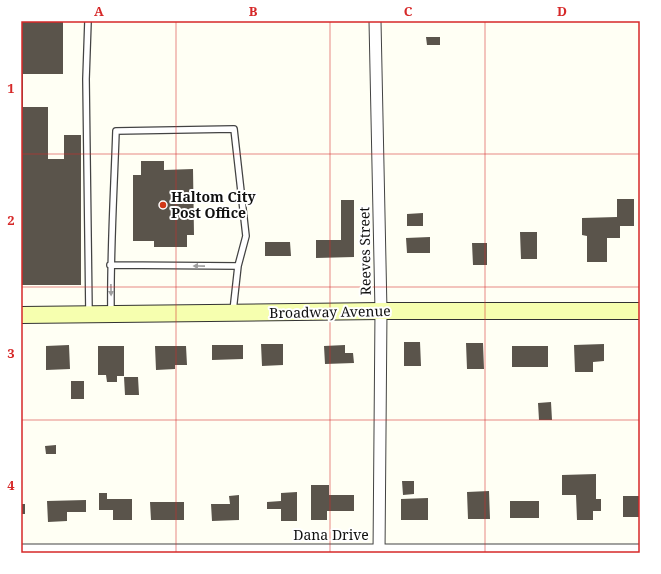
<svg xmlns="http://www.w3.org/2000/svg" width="661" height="574" font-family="'Noto Serif',serif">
  <rect width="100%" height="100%" fill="#fffff4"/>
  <!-- building -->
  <path fill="#5a544b" d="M21 21H63V74H23V107H48V159H64V135H81V285H21Z
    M426 37H440V45H427Z
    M141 161H164V170L193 169 194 235H187V247H154V241H133V175H141Z
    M617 199H634V226H620V238H607V262H587V236L582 235V218L617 217Z
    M341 200H354V257L316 258V240H341Z
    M423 213V226H407V214Z
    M520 232H537V259H521Z
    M430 237V253H407L406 238Z
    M265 242H290L291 256H265Z
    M472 243H487V265H473Z
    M404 342H420L421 366H404Z
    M466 343H483L484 369H467Z
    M261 344H283V365L262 366Z
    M604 344V361L593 362V372H575L574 345Z
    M69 345 70 369 46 370V346Z
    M212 345H243V359L212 360Z
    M345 345V353H353L354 363 325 364 324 346Z
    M98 346H124V376H117V382H107L106 375H98Z
    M155 346H186L187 365H175V369L156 370Z
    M512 346H548V367H512Z
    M124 377H138L139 395H125Z
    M71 381H84V399H71Z
    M551 402 552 420H539L538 403Z
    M56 445V454H46L45 446Z
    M596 474V499H601V511H593V520H577L576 495H562V475Z
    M402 481H414V494L403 495Z
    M311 485H329V495H354V511H327V520H311Z
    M489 491 490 519H468L467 492Z
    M297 492V521H281V509H267V502L281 501V493Z
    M99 493H107V499H132V520H113V510H99Z
    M239 495V520L212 521 211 504H230L229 496Z
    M623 496H640V517H623Z
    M428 498V520H401V499Z
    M86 500V512H67V521L48 522 47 501Z
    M510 501H539V518H510Z
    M150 502H184V520H151Z
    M21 504H25V514H21Z"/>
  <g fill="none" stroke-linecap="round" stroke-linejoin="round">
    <!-- lane casing -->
    <g stroke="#434343" stroke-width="8">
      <path id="lane" d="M88 21 86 79 89 313
        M110 265 238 266
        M111 314C110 253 114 192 116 131L234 129 246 236 238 266 233 311"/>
    </g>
    <!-- street casing -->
    <g stroke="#434343" stroke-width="13">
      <path id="street" d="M375 21 381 311 379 553
        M21 550H640"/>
    </g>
    <!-- secondary casing -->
    <g stroke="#323232" stroke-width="18">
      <path id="secondary" d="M21 315 381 311H640"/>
    </g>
    <!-- lane -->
    <use href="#lane" stroke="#fff" stroke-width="5.5"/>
    <!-- street -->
    <use href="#street" stroke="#fff" stroke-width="11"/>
    <!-- secondary -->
    <use href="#secondary" stroke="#f6ffaf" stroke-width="16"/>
  </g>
  <!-- one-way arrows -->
  <defs><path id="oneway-solid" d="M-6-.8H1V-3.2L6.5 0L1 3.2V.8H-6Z"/></defs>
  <g fill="#9f9f9f">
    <use href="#oneway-solid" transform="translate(199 266) rotate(-179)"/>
    <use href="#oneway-solid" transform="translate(111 290) rotate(89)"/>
  </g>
  <!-- grid -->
  <path fill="none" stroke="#d62828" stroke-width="1" stroke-opacity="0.55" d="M176 21V553M330 21V553M485 21V553M21 154H640M21 287H640M21 420H640"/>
  <!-- markers -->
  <circle fill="#d13818" stroke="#fff" stroke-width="1.5" cx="163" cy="205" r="4"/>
  <g text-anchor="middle" stroke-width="4" stroke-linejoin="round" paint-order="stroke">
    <!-- poi labels -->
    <g font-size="14" font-weight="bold" fill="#101010" stroke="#fff" text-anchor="start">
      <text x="171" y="202">Haltom City<tspan x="171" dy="16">Post Office</tspan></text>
    </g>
    <!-- street labels -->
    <g font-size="14" fill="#101010" stroke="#fff">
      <text transform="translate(365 251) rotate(-91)" y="5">Reeves Street</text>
      <text transform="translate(330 312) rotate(-1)" y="5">Broadway Avenue</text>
      <text x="331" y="540">Dana Drive</text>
    </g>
  </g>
  <!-- border -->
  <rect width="661" height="574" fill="none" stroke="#ffffff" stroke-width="44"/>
  <rect x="22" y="22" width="617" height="530" fill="none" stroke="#d62828" stroke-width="1.5"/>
  <g font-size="13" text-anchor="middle" font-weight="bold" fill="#d62828">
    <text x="99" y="16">A</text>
    <text x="253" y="16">B</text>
    <text x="408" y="16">C</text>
    <text x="562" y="16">D</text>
    <text x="11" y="93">1</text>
    <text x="11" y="225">2</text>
    <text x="11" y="358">3</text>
    <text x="11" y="490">4</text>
  </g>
</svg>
